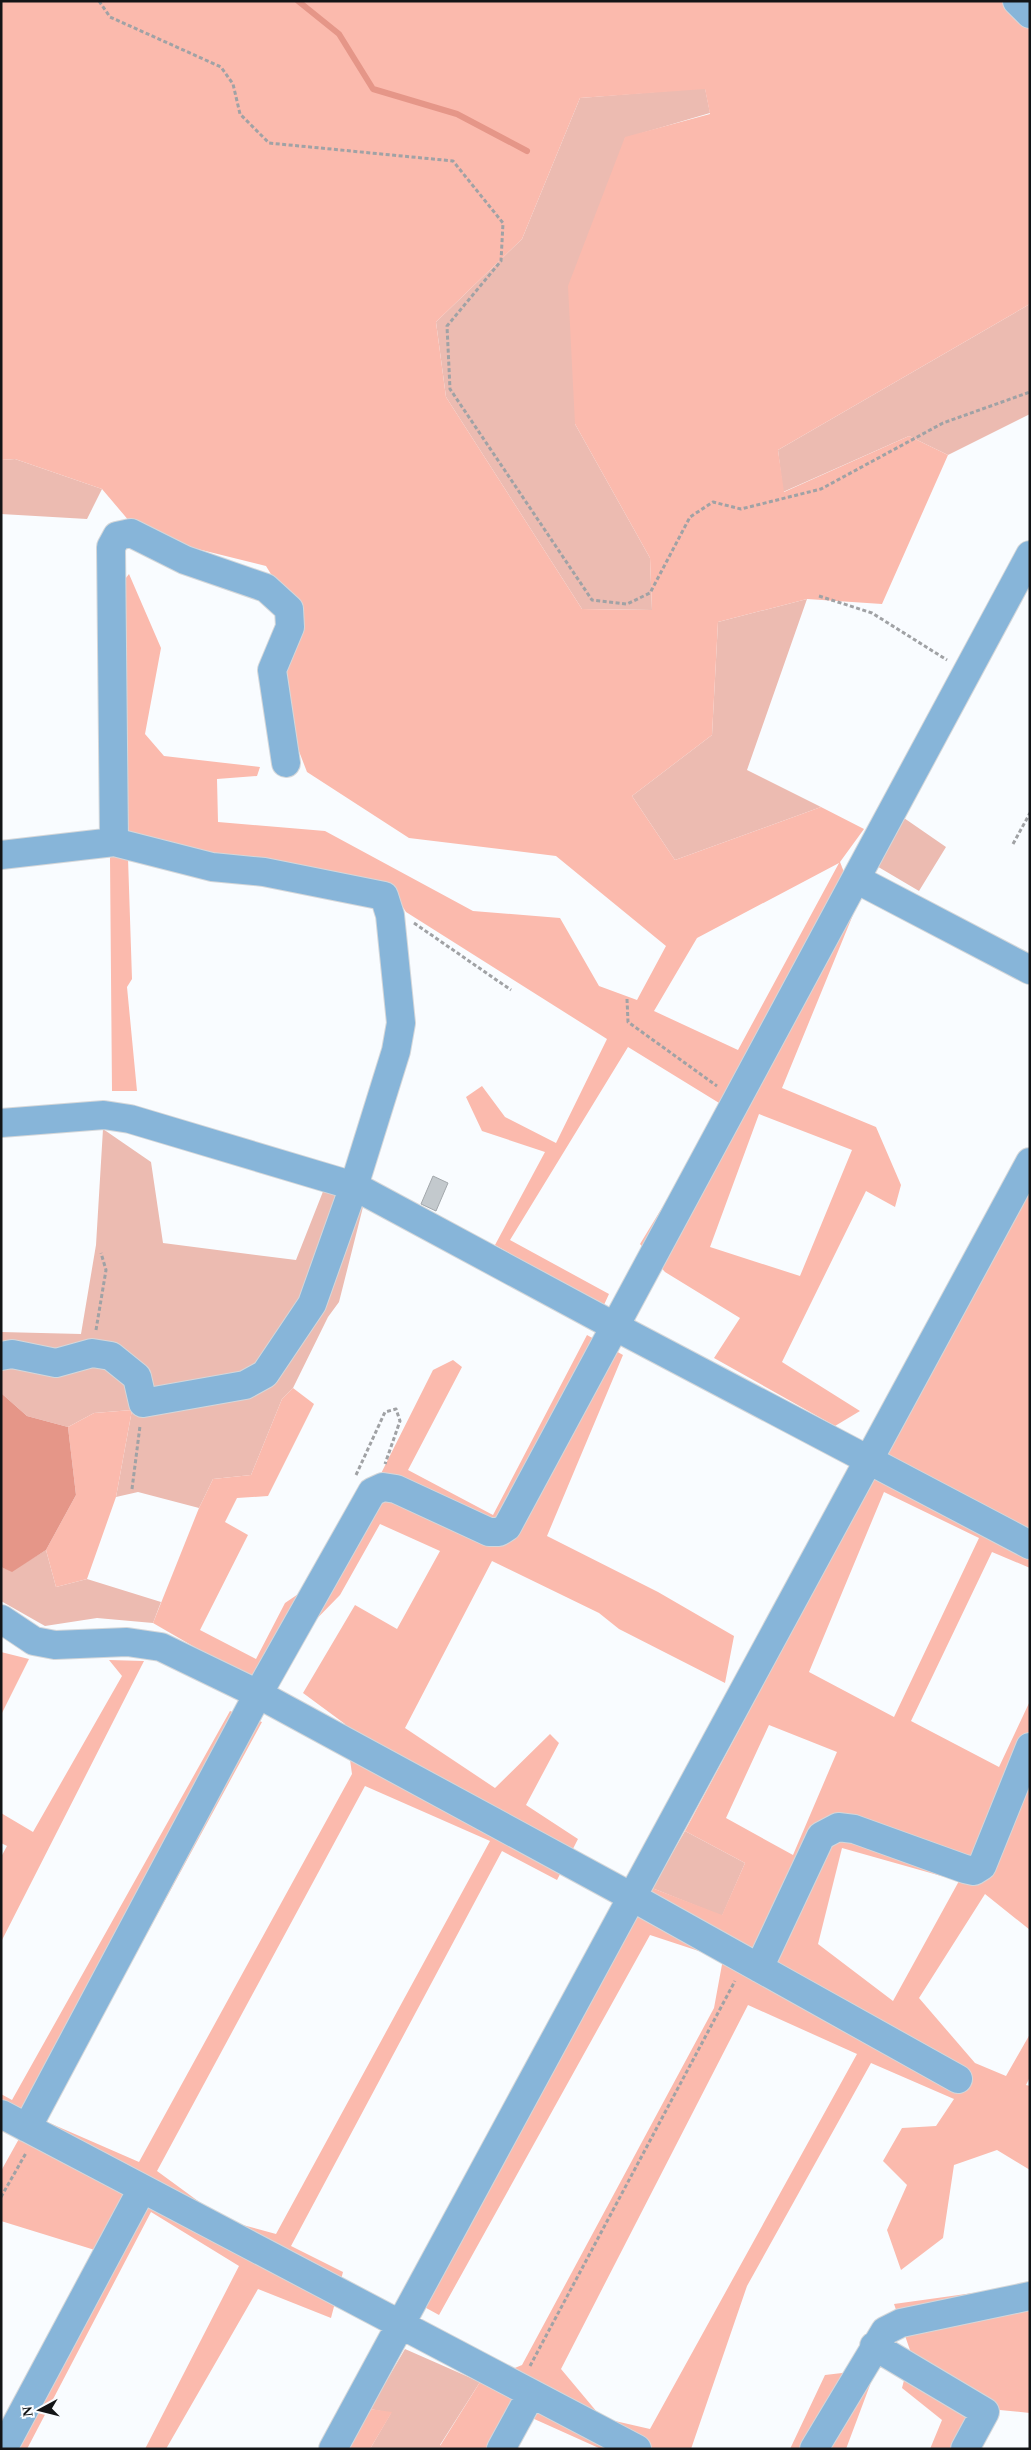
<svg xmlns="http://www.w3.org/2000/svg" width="1031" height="2450" font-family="'Times New Roman',serif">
  <rect width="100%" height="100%" fill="#f9fcff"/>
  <!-- green -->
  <path fill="#ecbbb1" d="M705 88 710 113 625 138 575 424 650 558 652 610 582 609 446 397 436 322 522 239 580 98Z
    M1030 304V414L948 455 909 436 783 492 778 450Z
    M15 459 102 489 87 519 1 514V460Z
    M807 599 747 770 821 807 675 860 632 796 712 735 718 622Z
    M904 818 946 847 919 891 875 865Z
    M103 1129 151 1162 163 1243 296 1260 324 1189 363 1207 339 1302 328 1317 293 1388 282 1399 251 1475 213 1479 199 1508 138 1492 116 1497 132 1410 94 1413 68 1427 27 1416 1 1393V1332L81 1334 96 1245Z
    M46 1550 56 1587 87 1579 161 1602 153 1623 97 1618 45 1626 1 1601V1567L12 1571Z
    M685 1831 745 1863 722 1916 652 1888Z
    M405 2349 480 2382 440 2445 444 2449H370L391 2413 370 2409Z"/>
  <!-- forest -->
  <path fill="#fbbaad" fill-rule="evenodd" d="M1 1H1030V304L778 450 784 492 909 436 948 455 882 604 807 599 718 622 712 735 632 796 675 860 821 807 864 829 840 862 857 905 782 1088 876 1127 901 1185 895 1207 866 1191 782 1362 860 1411 835 1426 714 1358 740 1318 665 1272 640 1244 724 1106 628 1047 510 1240 609 1294 603 1307 495 1245 545 1152 482 1131 466 1097 482 1086 505 1117 556 1143 607 1039 406 912 389 886 128 858 132 979 127 987 137 1091H112L110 858 121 836 118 588 129 574 161 648 145 734 164 756 260 767 257 776 217 779 218 822 325 831 473 911 560 918 599 986 637 1000 666 946 556 856 409 838 307 772 273 684 296 615 266 566 141 535 102 489 15 459 1 460ZM705 89 710 114 625 137 568 286 575 424 650 558 652 610 582 609 446 397 436 322 522 239 580 98ZM839 863 738 1050 654 1011 697 938ZM759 1114 852 1150 800 1276 710 1247Z
    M1030 1186V1568L992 1552 911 1721 999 1767 1030 1701V1930L985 1894 919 1998 975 2063 1006 2076 1030 2034V2077L1026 2085 1030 2086V2170L997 2150 954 2165 943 2238 901 2270 887 2230 907 2185 883 2161 902 2128 936 2126 954 2099 871 2063 747 2286 691 2449H601L532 2418 515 2449H444L440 2446 480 2382 522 2365 714 2008 723 1959 650 1935 439 2315 417 2303 652 1888 722 1915 745 1863 685 1831ZM884 1492 979 1538 894 1717 809 1672ZM769 1725 837 1752 793 1855 726 1818ZM842 1848 959 1881 893 2001 818 1944ZM748 2005 857 2054 650 2429 602 2418 561 2369Z
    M587 1335 623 1355 547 1536 658 1592 734 1636 725 1683 619 1629 599 1613 492 1561 405 1728 495 1788 550 1734 559 1743 526 1805 578 1839 557 1880 502 1851 291 2246 343 2272 331 2318 258 2289 166 2449H145L239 2266 151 2212 27 2449H1L98 2251 1 2221V2171L20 2137 1 2128V2094L12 2100 230 1711 262 1722 45 2121 139 2162 352 1774 345 1724 303 1693 355 1605 397 1629 440 1551 380 1524 340 1595 255 1682 153 1623 199 1508 213 1479 251 1475 282 1399 293 1388 314 1404 268 1496 237 1498 225 1522 248 1535 200 1630 256 1659 285 1603 332 1571 433 1370 453 1360 462 1367 408 1470 493 1515ZM365 1786 490 1841 276 2234 224 2220 157 2171Z
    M132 1410 116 1497 87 1579 56 1587 46 1550 76 1495 68 1427 94 1413Z
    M1 1652 29 1659 1 1715Z
    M109 1660 144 1661 1 1942V1857L7 1846 1 1843V1813L33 1832 122 1676Z
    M1030 2285V2413L1000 2410 981 2449H930L942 2420 902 2388 911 2353 894 2304Z
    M876 2369 846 2449H790L825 2375Z
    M370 2409 392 2412 370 2449H348Z"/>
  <!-- water -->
  <path fill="#e59688" d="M1 1393 27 1416 68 1427 76 1495 46 1550 12 1572 1 1567Z"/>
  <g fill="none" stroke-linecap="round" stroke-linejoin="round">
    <!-- stream -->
    <path stroke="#e59688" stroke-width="6" d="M298 1 339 34 373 89 457 114 527 151"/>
  </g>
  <!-- building -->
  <path fill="#c3c9cd" stroke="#a3a8ac" d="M433 1176 448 1183 436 1211 421 1204Z"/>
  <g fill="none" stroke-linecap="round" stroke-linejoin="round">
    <!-- minor casing -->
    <g stroke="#d4d7da" stroke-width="30">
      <path id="minor" d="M1017 1 1030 14
        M114 842 111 547 117 536 131 533 185 560 266 588 289 609 290 627 272 670 286 763
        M1 855 114 842 212 867 264 872 384 896 390 915 401 1023 396 1051 354 1186 312 1304 265 1374 245 1385 143 1403 137 1377 111 1356 92 1353 56 1363 12 1354 1 1356
        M856 879 1030 970
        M1 1123 104 1115 130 1119 354 1186 614 1326 1030 1545
        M1 1619 34 1641 55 1645 127 1642 161 1647 258 1694 632 1897 958 2079
        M759 1968 821 1836 838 1827 854 1829 965 1869 974 1871 982 1866 1030 1747
        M1 2114 637 2449
        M27 2128 258 1694 372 1492 383 1487 396 1489 489 1532H499L507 1527 1030 555
        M874 2346 985 2412 965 2449
        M3 2449 142 2189
        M333 2449 1030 1162
        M501 2449 531 2394
        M814 2449 885 2331 901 2323 1030 2296"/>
    </g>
    <!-- path -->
    <path stroke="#a0a2a5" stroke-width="3" stroke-dasharray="4 2.5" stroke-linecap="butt" d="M99 1 110 17 221 67 233 84 240 114 269 143 453 161 503 223 501 261 447 326 450 389 592 600 627 604 650 593 690 517 713 502 741 509 821 489 943 423 1030 392
      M819 596 872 613 947 660
      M1013 844 1030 813
      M414 923 511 990
      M627 999 628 1022 717 1086
      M96 1330 106 1270 101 1253
      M356 1475 385 1412 396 1409 400 1421 385 1464
      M132 1489 140 1426
      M1 2197 26 2153
      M530 2366 735 1981"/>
    <!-- minor -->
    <use href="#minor" stroke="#87b5d9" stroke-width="28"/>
  </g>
  <!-- border -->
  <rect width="1031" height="2450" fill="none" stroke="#131517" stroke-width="5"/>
  <!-- north arrow -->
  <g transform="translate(40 2410) rotate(263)" stroke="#f9fcff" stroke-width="4" paint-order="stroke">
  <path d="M0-4L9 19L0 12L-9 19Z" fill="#131517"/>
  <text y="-8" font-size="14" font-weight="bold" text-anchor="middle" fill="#131517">N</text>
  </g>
</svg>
